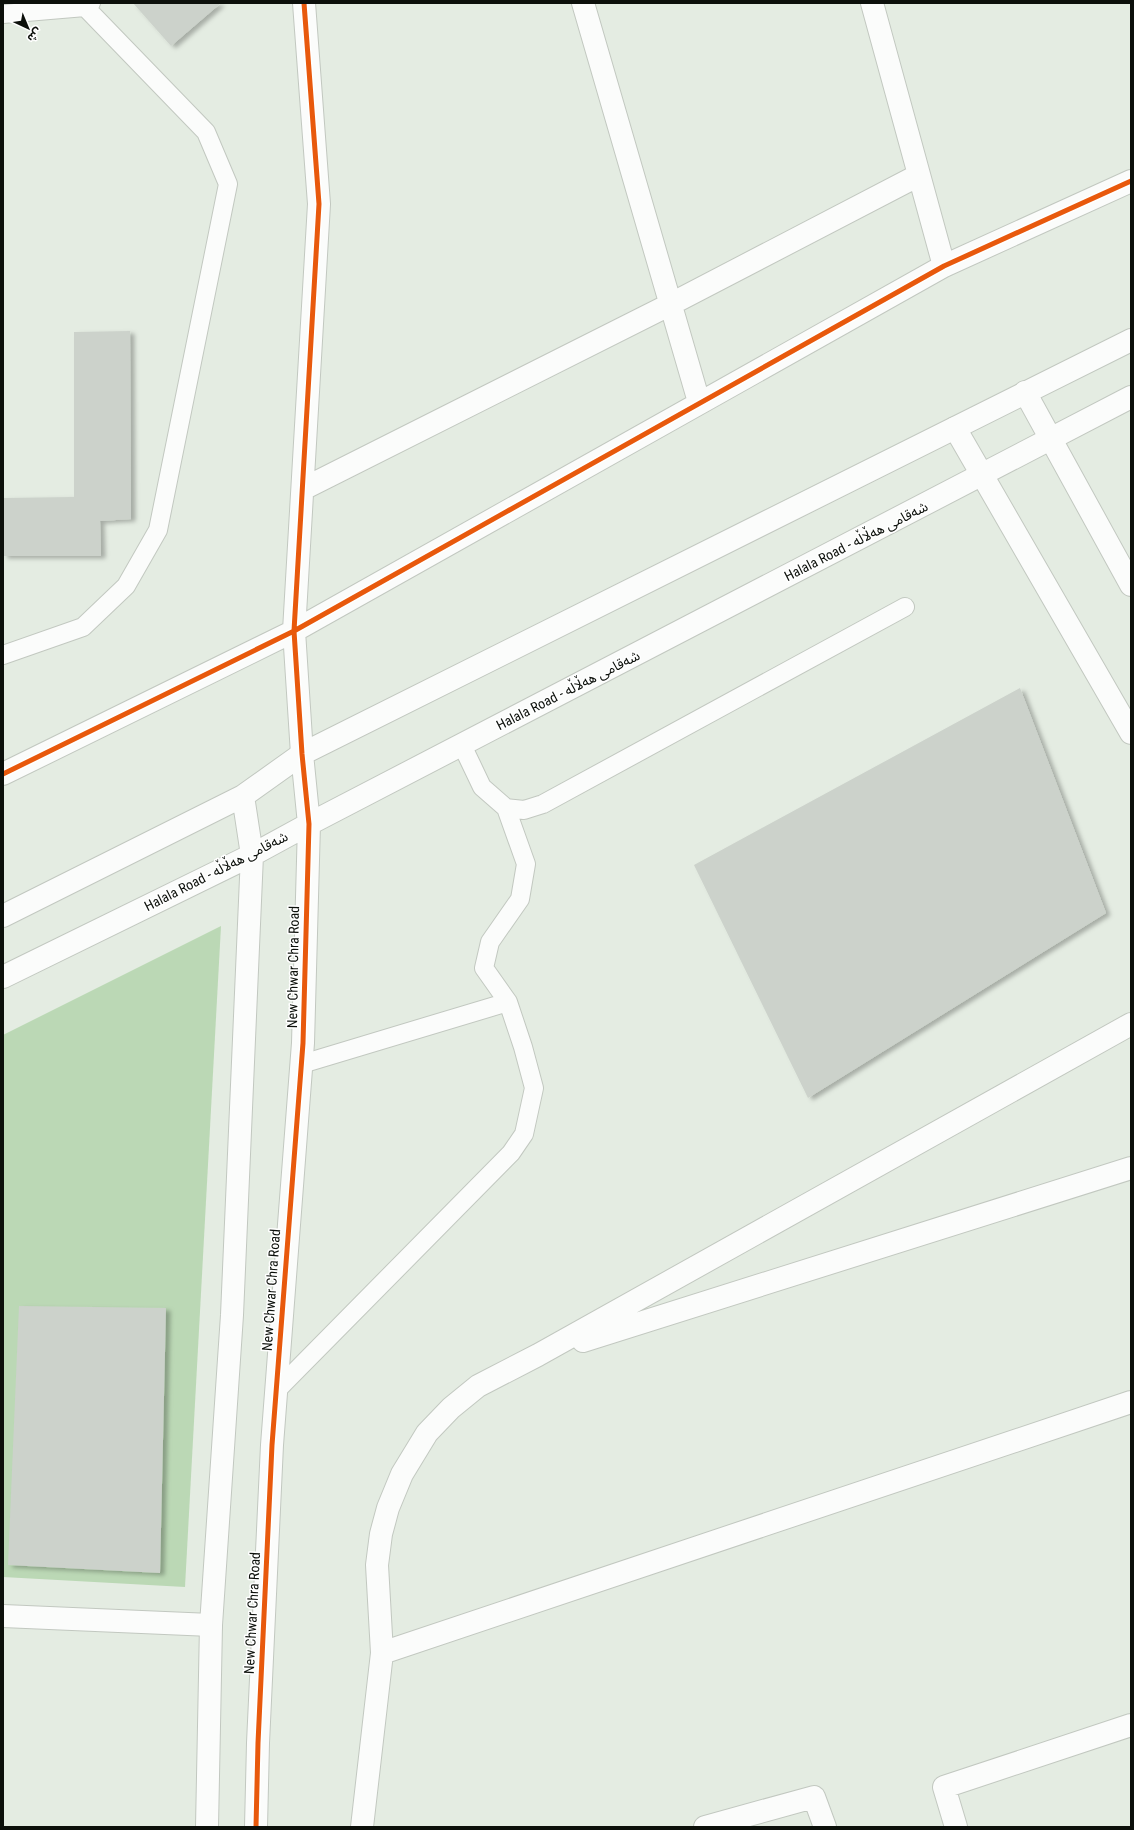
<svg xmlns="http://www.w3.org/2000/svg" width="1134" height="1830" font-family="'Roboto Condensed','Noto Sans Arabic',sans-serif">
  <defs>
    <filter id="shadow"><feDropShadow dx="4.5" dy="2.5" stdDeviation="2" flood-color="#0004"/></filter>
  </defs>
  <rect width="100%" height="100%" fill="#e4ece2"/>
  <!-- green -->
  <path fill="#bbd8b5" d="M221 926 185 1587 3 1577V1035Z"/>
  <!-- building -->
  <path fill="#ccd2cb" filter="url(#shadow)" d="M133 3H221L171 46Z
    M130 331 131 519 100 521 101 556H3V498L74 497V332Z
    M1020 688 1106 913 808 1098 694 865Z
    M19 1306 166 1308 160 1573 8 1565Z"/>
  <g fill="none" stroke-linecap="round" stroke-linejoin="round">
    <!-- service casing -->
    <g stroke="#c2c8c0" stroke-width="20">
      <path id="service" d="M3 14 85 7 91 3
        M3 655 83 627 126 586 158 530 228 184 206 132 85 7
        M462 745 482 787 506 808 524 810 543 804 905 607
        M302 1064 508 1002
        M276 1391 511 1153 524 1134 534 1088 523 1047 508 1002 484 968 490 942 520 899 526 864 506 808"/>
    </g>
    <!-- minor casing -->
    <g stroke="#c2c8c0" stroke-width="24">
      <path id="minor" d="M583 3 699 402
        M872 3 944 266
        M1025 392 1131 585
        M955 428 1131 733
        M303 489 671 304 919 175
        M302 754 294 631 319 204 304 3
        M3 774 294 631 944 266 1131 181
        M583 1341 1131 1168
        M3 1616 211 1625
        M382 1653 1131 1402
        M362 1827 382 1653 377 1565 381 1534 388 1508 402 1474 427 1433 451 1408 478 1386 538 1355 1131 1024
        M705 1827 814 1797 825 1827
        M956 1827 944 1787 1131 1725"/>
    </g>
    <!-- tertiary casing -->
    <g stroke="#c2c8c0" stroke-width="24">
      <path id="tertiary" d="M3 916 243 796 302 754 1131 340
        M3 977 252 855 309 824 1131 397
        M207 1827 211 1625 232 1315 252 855 243 796
        M256 1827 258 1743 272 1445 303 1043 309 824 302 754"/>
    </g>
    <!-- service -->
    <use href="#service" stroke="#fbfcfb" stroke-width="18"/>
    <!-- minor -->
    <use href="#minor" stroke="#fbfcfb" stroke-width="22"/>
    <!-- tertiary -->
    <use href="#tertiary" stroke="#fbfcfb" stroke-width="22"/>
    <!-- cycleway casing -->
    <g stroke="#fff" stroke-width="8">
      <path id="cycleway" d="M3 774 294 631 944 266 1131 181
        M256 1827 258 1743 272 1445 303 1043 309 824 302 754 294 631 319 204 304 3"/>
    </g>
    <!-- cycleway -->
    <use href="#cycleway" stroke="#e8590c" stroke-width="5"/>
  </g>
  <g text-anchor="middle" stroke-width="3" stroke-linejoin="round" paint-order="stroke">
    <!-- street labels -->
    <g font-size="14" fill="#0c100b" stroke="#fff">
      <text transform="translate(856 541) rotate(-27)" y="5">Halala Road - شەقامی هەڵاڵە</text>
      <text transform="translate(568 690) rotate(-27)" y="5">Halala Road - شەقامی هەڵاڵە</text>
      <text transform="translate(216 871) rotate(-27)" y="5">Halala Road - شەقامی هەڵاڵە</text>
      <text transform="translate(293 967) rotate(-89)" y="5">New Chwar Chra Road</text>
      <text transform="translate(271 1290) rotate(-86)" y="5">New Chwar Chra Road</text>
      <text transform="translate(252 1613) rotate(-87)" y="5">New Chwar Chra Road</text>
    </g>
  </g>
  <!-- border -->
  <rect width="1134" height="1830" fill="none" stroke="#0c100b" stroke-width="8"/>
  <!-- north arrow -->
  <g transform="translate(28 28) rotate(136)" stroke="#ffffff" stroke-width="3" paint-order="stroke">
  <path d="M0-3L7 15L0 10L-7 15Z" fill="#0c100b"/>
  <text y="-6" font-size="11" font-weight="bold" text-anchor="middle" fill="#0c100b">ش</text>
  </g>
</svg>
